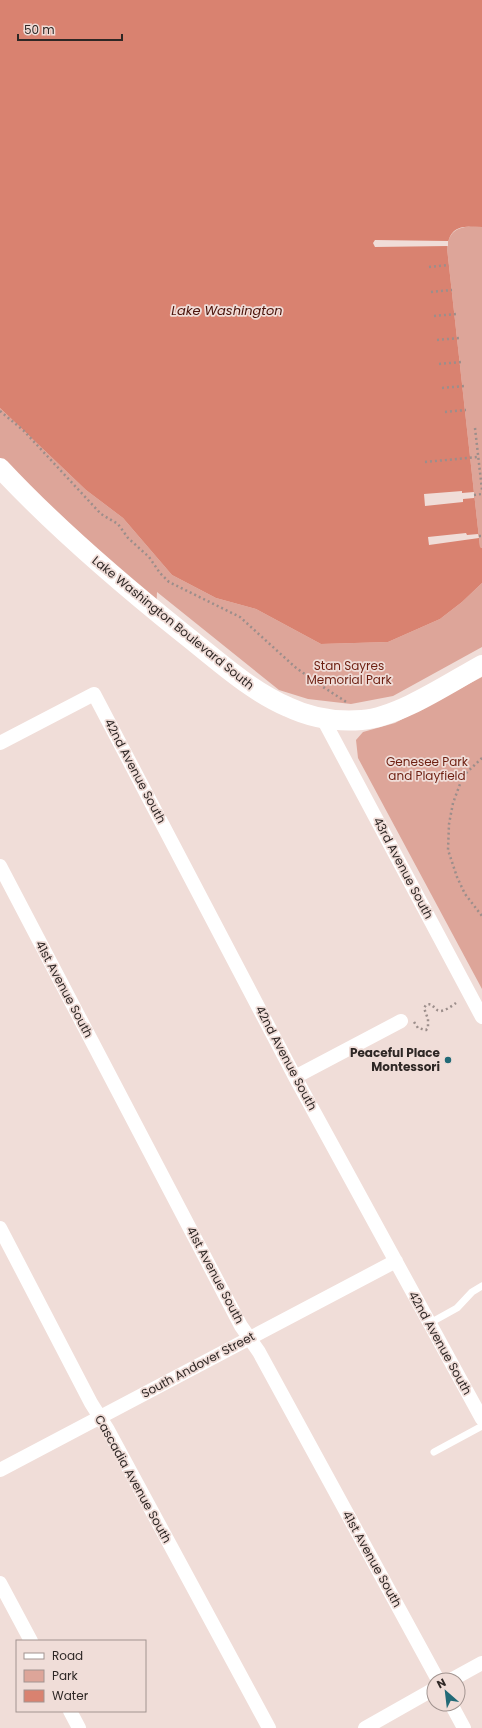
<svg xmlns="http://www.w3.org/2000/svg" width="482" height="1728" font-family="Poppins,sans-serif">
  <rect width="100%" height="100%" fill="#f0ddd8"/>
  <!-- green -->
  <path fill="#dda599" d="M471 226 482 227V548L480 547 447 248C449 232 456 228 471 226Z
    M0 408 86 490 123 518 172 575 216 598 256 609 321 644 388 642 440 619 462 602 482 583V647L393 696 351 704 308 699 279 690 157 592 156 612 0 468Z
    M482 677V989L358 758 356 740 363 732 395 723Z"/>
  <!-- water -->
  <path fill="#d98270" d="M0 0H482V227C463 226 450 225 447 248L480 547 482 548V583L462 602 440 619 388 642 321 644 256 609 216 598 172 575 123 518 86 490 0 408Z"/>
  <!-- pier -->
  <path fill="#f0ddd8" d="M375 240 448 241V246L375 247 373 243Z
    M462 491V493L474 492V498L463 499V502L425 506 424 494Z
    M466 533 467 535 478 534 479 538 429 545 428 537Z"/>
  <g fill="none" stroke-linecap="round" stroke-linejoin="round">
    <!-- path -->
    <path stroke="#9c8e8b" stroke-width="2.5" stroke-dasharray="2 3" stroke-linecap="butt" d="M429 267 449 265
      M431 292 452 290
      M434 316 456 314
      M437 340 459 338
      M439 364 461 362
      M442 388 464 386
      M0 411 24 431 101 514 118 524 128 538 149 557 160 573 169 582 240 617 295 667 320 685 348 703
      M445 412 466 410
      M475 428 482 490
      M425 462 478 457
      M474 495 482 494
      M479 536H482
      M482 758 463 776 453 803 449 824 448 850 457 877 465 894 482 916
      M414 1022 418 1028 426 1030 428 1028V1019L424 1008 426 1005C434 1002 433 1010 440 1011 445 1011 452 1006 456 1003"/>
    <!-- service -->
    <path stroke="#fff" stroke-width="7" d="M430 1323 457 1308 472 1292 482 1286
      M434 1452 482 1426"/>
    <!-- minor -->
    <path stroke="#fff" stroke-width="14" d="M323 719 482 1017
      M0 743 94 694 295 1077 482 1419
      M0 866 241 1326 259 1352 438 1680
      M295 1077 401 1021
      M0 1228 91 1403 108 1430 269 1728
      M0 1470 396 1261
      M0 1583 31 1641
      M451 1680 482 1663
      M451 1704 464 1728
      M70 1711 79 1728
      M365 1728 434 1689"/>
    <!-- secondary -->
    <path stroke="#fff" stroke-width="20" d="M0 468C57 529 119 582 184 634 217 660 249 690 288 707 311 718 337 722 362 720 399 717 449 683 482 665"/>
  </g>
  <!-- markers -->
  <circle fill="#226a77" stroke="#f0ddd8" stroke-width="1.5" cx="448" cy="1060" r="4"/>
  <g text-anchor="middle" stroke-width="3.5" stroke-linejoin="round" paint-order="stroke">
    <!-- street labels -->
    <g font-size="12" fill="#2e2725" stroke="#f0ddd8">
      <text transform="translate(173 623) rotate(39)" y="4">Lake Washington Boulevard South</text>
      <text transform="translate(135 771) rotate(62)" y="4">42nd Avenue South</text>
      <text transform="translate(403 868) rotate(62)" y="4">43rd Avenue South</text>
      <text transform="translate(64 989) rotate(62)" y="4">41st Avenue South</text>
      <text transform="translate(286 1058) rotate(62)" y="4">42nd Avenue South</text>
      <text transform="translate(215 1275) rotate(62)" y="4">41st Avenue South</text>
      <text transform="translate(440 1343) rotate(61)" y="4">42nd Avenue South</text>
      <text transform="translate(198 1365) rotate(-28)" y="4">South Andover Street</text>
      <text transform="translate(133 1479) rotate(61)" y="4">Cascadia Avenue South</text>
      <text transform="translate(372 1559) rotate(61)" y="4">41st Avenue South</text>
    </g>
    <!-- park labels -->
    <g font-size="12" fill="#6d1f11" stroke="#f0ddd8">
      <text x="349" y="670">Stan Sayres<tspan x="349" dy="14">Memorial Park</tspan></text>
      <text x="427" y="766">Genesee Park<tspan x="427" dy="14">and Playfield</tspan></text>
    </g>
    <!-- poi labels -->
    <g font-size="12" font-weight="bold" fill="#2e2725" stroke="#f0ddd8" text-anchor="end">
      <text x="440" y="1057">Peaceful Place<tspan x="440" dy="14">Montessori</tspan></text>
    </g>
    <!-- water labels -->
    <g font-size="13" font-style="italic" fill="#4c140b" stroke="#f0ddd8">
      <text x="227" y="315">Lake Washington</text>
    </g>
  </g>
  <!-- legend -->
  <rect x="16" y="1640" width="130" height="72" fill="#f0ddd8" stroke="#a29490"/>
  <rect x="24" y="1653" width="20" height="6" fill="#ffffff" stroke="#a29490"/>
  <text x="52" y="1660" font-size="12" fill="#2e2725">Road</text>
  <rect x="24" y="1670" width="20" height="12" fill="#dda599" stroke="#a29490"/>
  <text x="52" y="1680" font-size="12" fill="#2e2725">Park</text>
  <rect x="24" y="1690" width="20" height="12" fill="#d98270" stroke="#a29490"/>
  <text x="52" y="1700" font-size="12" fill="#2e2725">Water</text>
  <!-- north arrow -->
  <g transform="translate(446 1692) rotate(332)"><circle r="19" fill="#f0ddd8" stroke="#a29490"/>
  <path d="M0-3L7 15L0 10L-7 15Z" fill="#226a77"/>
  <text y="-6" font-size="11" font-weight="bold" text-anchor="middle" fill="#2e2725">N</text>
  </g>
  <!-- scale -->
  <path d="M18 34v6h104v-6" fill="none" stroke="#2e2725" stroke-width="2"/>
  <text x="24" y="34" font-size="12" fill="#2e2725" stroke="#f0ddd8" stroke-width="3" paint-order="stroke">50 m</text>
</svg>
